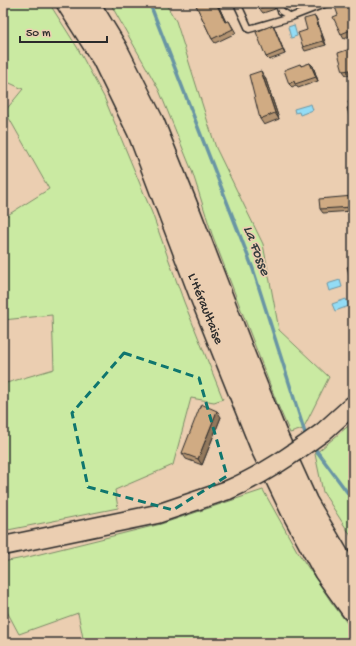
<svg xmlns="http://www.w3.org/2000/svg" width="356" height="646" font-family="'Gochi Hand',sans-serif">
  <rect width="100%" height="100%" fill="#ebceb1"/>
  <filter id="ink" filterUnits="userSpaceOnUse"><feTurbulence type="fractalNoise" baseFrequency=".025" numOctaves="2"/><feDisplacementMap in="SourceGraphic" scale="8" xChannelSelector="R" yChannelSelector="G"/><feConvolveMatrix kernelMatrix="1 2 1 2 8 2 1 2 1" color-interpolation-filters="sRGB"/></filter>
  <g filter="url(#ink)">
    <!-- green -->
    <path fill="#caeaa2" stroke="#7a8a66" d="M3 3H49L77 47 104 97 152 213 184 302 223 399 214 402 191 398 173 465 115 490 118 508 3 531V384L54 369 52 315 3 320V218L49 189 5 111 23 89 3 80Z
      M110 3H165L176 21 216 148 263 244 279 330 329 377 303 429 290 433 277 403 212 234 192 171 159 90Z
      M353 422V539L323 492 315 454Z
      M263 490 297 551 332 603 353 631V643H84L78 613 19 634 3 604V562L28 557 161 524Z"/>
    <!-- water -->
    <path fill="#93dcf5" stroke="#6995a4" d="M294 25 297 36 291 38 288 27Z
      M311 104 313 110 300 115 299 112 295 113 294 109Z
      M340 280 342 287 329 291 327 284Z
      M346 299 349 306 335 311 332 304Z"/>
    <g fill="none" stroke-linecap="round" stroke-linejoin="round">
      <!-- stream -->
      <path stroke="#6995a4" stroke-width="3.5" d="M148 3 152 9 253 269 305 433 308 437
        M313 446 353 500"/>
      <!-- lane casing -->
      <g stroke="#2b2b2b" stroke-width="9">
        <path id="lane" d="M237 3 249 29 291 17
          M278 3 281 11 291 17 327 3"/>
      </g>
      <!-- secondary casing -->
      <g stroke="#2b2b2b" stroke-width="21">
        <path id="secondary" d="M323 432 353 405
          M3 546 157 514 228 490"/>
      </g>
      <!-- highway casing -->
      <g stroke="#2b2b2b" stroke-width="25">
        <path id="highway" d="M68 3 103 58 139 132 202 298 263 450 292 510 325 571 353 610
          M88 3 116 49 153 123 190 215 244 356 277 438 306 502 339 558 353 575"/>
      </g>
      <!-- lane -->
      <use href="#lane" stroke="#ebceb1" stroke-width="6"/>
      <!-- secondary -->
      <use href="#secondary" stroke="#ebceb1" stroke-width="18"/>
      <!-- highway -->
      <use href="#highway" stroke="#ebceb1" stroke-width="22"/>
      <!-- secondary-bridge casing -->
      <g stroke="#2b2b2b" stroke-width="21" stroke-linecap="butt">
        <path id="secondary-bridge" d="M228 490C263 475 293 454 323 432"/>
      </g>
      <!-- secondary-bridge -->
      <use href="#secondary-bridge" stroke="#ebceb1" stroke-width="18"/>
    </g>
    <!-- wall -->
    <path fill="#b39371" stroke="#2b2b2b" d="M195 3H219L221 6 219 7 226 22 229 21 236 33 215 43 212 39Z
      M274 3 275 9 263 13 259 8Z
      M343 4 344 6 352 8 353 10V35L344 39 341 34 338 15Z
      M315 16 317 20 326 45 305 51 303 47 307 30Z
      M273 25 275 29 285 54 269 60 266 57Z
      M353 48V76L352 74 346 75 343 71Z
      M310 63 313 66 318 81 298 88 296 85 292 87 289 84 300 64 302 66Z
      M265 77 279 119 264 125 260 119Z
      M353 196V211L323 213 320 209Z
      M221 417 202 465 186 459 182 453Z"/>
    <!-- shaded-wall -->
    <path fill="#92785c" stroke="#2b2b2b" d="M216 3 219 7 228 27 225 22Z
      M271 3H274L275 9 271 4Z
      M315 16 317 20 326 45 323 41Z
      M273 25 275 29 285 54 283 50Z
      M310 63 313 66 318 81 316 77Z
      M261 71 265 77 279 119 275 113Z
      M217 411 221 417 202 465 198 459Z"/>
    <!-- building -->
    <path fill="#d0ab83" stroke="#2b2b2b" d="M195 3H217H216L225 22 229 21 233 29 212 39Z
      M257 3H271V4L259 8Z
      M343 4 344 6 349 4 353 13V29L341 34 333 17 338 15 335 7Z
      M315 16 323 41 303 47 298 33 307 30 304 19Z
      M273 25 283 50 266 57 256 32Z
      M353 48V71L350 72V70L343 71 338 53Z
      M310 63 316 77 295 84 294 81 289 84 284 70 300 64 301 66Z
      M261 71 275 113 260 119 249 75Z
      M353 100V120L351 121 347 108 350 107 348 102Z
      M353 196V207L320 209 319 199Z
      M353 265V287L347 267Z
      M201 404 217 411 198 459 182 453Z"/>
  </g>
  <!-- marked area -->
  <path fill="none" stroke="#0f766e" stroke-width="3" stroke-dasharray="8 5" stroke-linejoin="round" d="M124 353 199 378 227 476 173 510 88 487 72 413Z"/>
  <g text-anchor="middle" stroke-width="3.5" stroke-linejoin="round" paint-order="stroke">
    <!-- street labels -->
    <g font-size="14" fill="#2b2b2b" stroke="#ebceb1">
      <text transform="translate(207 308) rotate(68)" y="5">L'Héraultaise</text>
    </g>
    <!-- water labels -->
    <g font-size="15" font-style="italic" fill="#353d3f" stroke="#ebceb1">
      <text transform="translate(258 250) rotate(69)" y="5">La Fosse</text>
    </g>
  </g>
  <!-- margin -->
  <rect width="356" height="646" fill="none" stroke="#ebceb1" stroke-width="16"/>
  <rect x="8" y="8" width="340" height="630" fill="none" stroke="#2b2b2b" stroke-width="1.5" filter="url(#ink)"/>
  <!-- scale -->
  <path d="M20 36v6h87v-6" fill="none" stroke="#2b2b2b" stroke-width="2"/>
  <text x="26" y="36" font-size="12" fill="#2b2b2b" stroke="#ebceb1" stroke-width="3" paint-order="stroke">50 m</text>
</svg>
